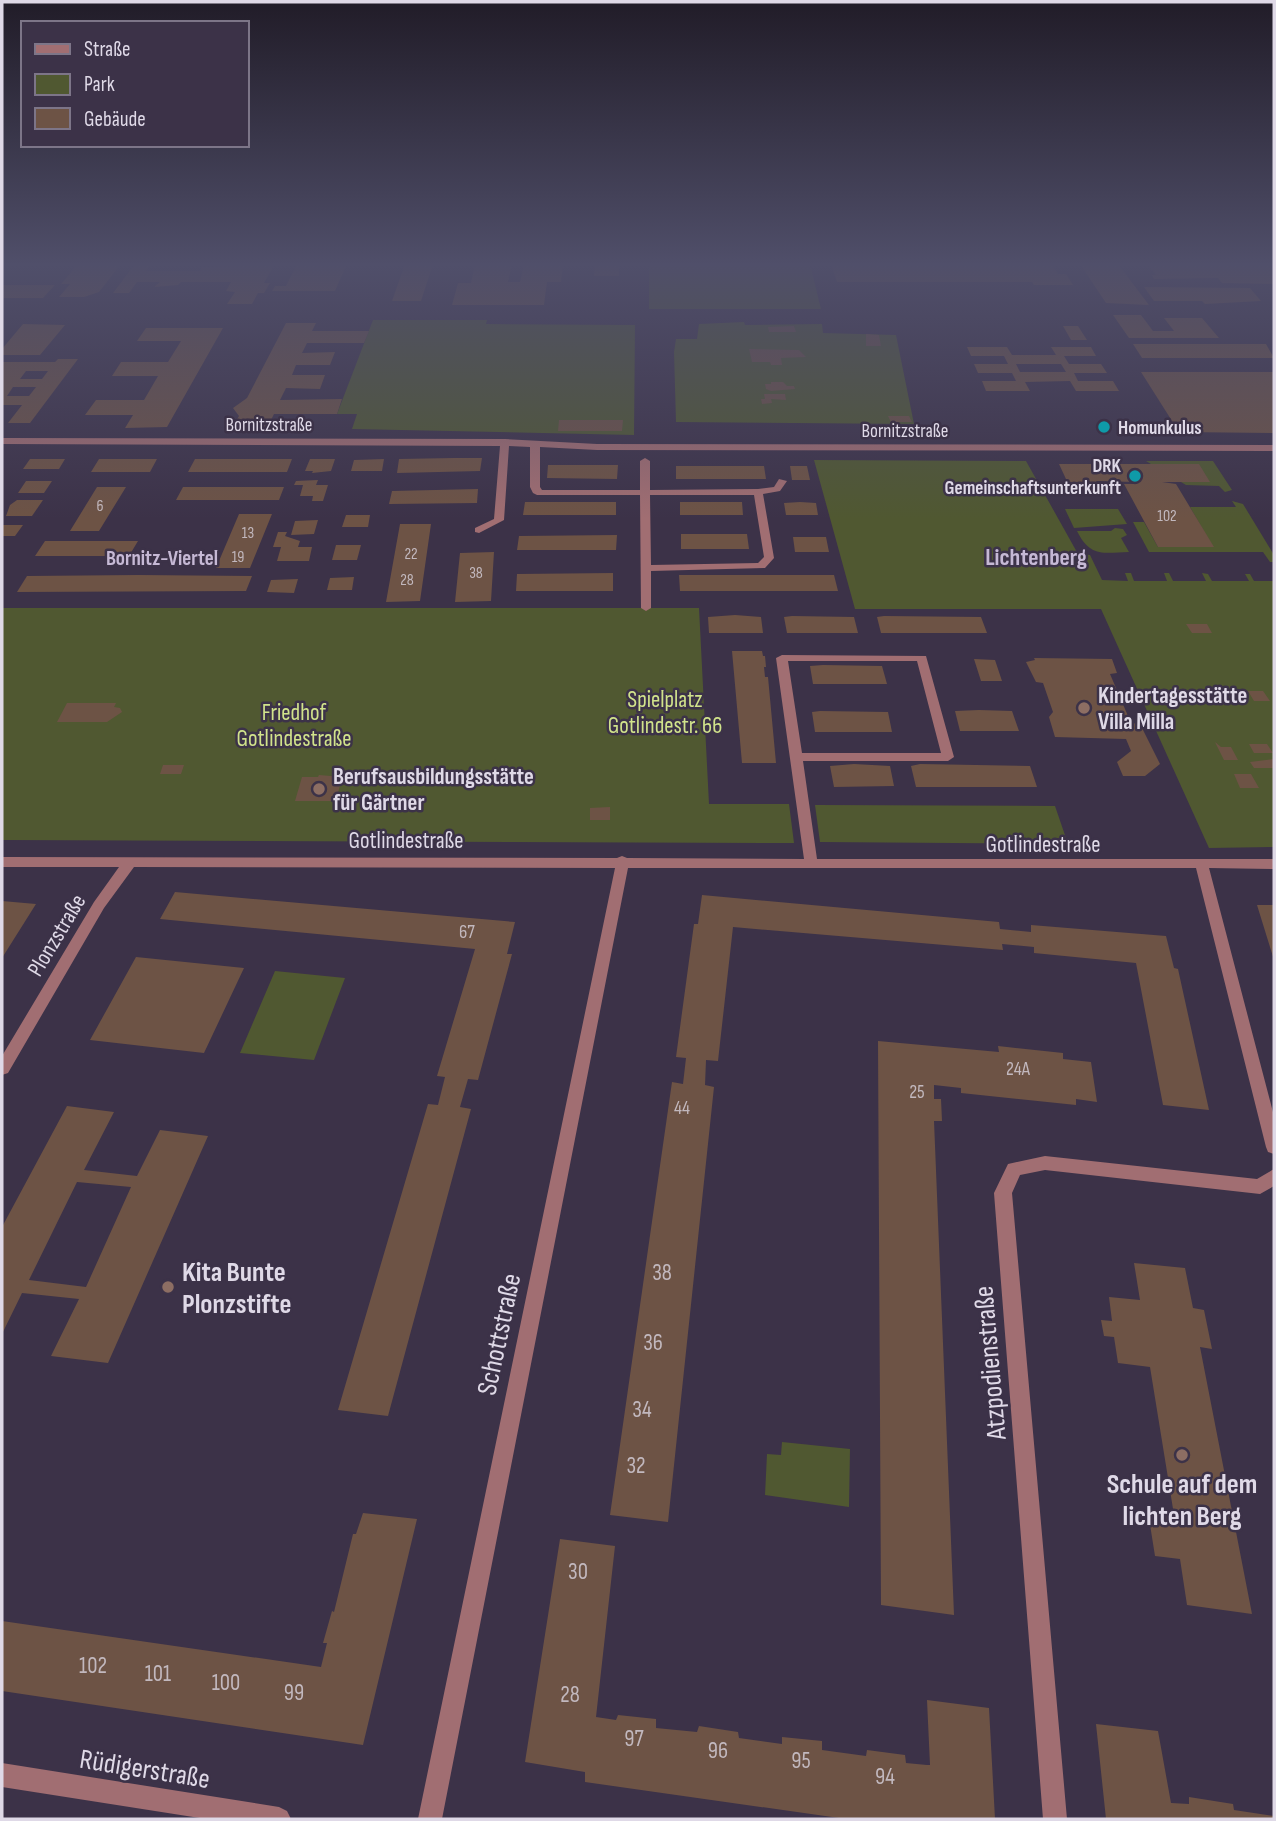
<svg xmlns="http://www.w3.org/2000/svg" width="1276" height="1821" font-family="'Sofia Sans Condensed',sans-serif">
  <rect width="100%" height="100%" fill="#3c3248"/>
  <!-- green -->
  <path fill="#505831" d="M649 264H810L821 309H649Z
    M373 320H487L486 324 635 325 634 435 352 429 357 414H337Z
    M744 322 745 325 822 324 823 333 896 335 914 424 676 422 674 352 676 339H697L699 324Z
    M814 460 1026 461 1078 554 1090 555 1102 580 1128 581 1125 573H1131L1134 581H1167L1164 573H1169L1173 581H1206L1202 573 1208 574 1212 581H1249L1245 574H1250L1254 581H1274V847L1209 848 1101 609H855Z
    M1146 461H1213L1232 490 1225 492 1219 486 1186 485Z
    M1232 501 1243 504 1274 555V562H1270L1263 552H1149L1133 522H1144L1158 547H1213L1190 507H1236Z
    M1065 509H1118L1127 524 1074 528Z
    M1115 528 1123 529 1127 535 1121 538 1129 552C1102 553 1090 557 1077 531H1111Z
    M2 608H699L709 804H789L794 843 2 840Z
    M815 805 1055 806 1068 844 820 842Z
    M275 971 345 978 314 1060 240 1053Z
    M782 1442 850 1449 849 1507 765 1495 767 1454 781 1455Z"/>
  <!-- building -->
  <path fill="#6d5345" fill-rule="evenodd" d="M78 264H121L99 292 84 297H59L70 284H61Z
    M135 264H151L146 271H200L202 267 274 265 264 283H270L264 293H258L252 304H227L235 292 226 291 231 282H181L178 285 154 287 160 282H137L129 293H113Z
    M297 264H347L335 291H272L275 286H286Z
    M405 264H433L421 301H392Z
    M475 264H512L508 282H520L524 264H563L561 282H547L544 305H452L458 283H471Z
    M595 264H619V276H594Z
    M831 264H1052L1058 274H1066L1073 285H1034L1032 282H837Z
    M1080 264H1118L1149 305 1106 303Z
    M1147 264H1274V284L1222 283 1218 278 1154 279 1152 275H1156Z
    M2 285H55L43 298H2Z
    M1144 287 1250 288 1261 301 1205 304 1202 301H1154Z
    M1113 315H1141L1153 331H1174L1164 318H1202L1219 338H1129Z
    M286 323H316L312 331H369L364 343H307L302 353 335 352 330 365H296L292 375H325L320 389 286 388 280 400 342 399 337 414H274L267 428H263L264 424H234L239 416 233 408 247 398Z
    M23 324 65 325 40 355H2V349Z
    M794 326 796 332H769L768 327Z
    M1063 326H1078L1087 340H1071Z
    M146 328H223L167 427 125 428 133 415H85L96 400H144L158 376H112L121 362H168L181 341H137Z
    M866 334 879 335 881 346H866Z
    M1133 344H1266L1274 358H1142Z
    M967 347H1007L1012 355H1056L1051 347H1091L1096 356H1064L1069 364H1101L1107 373H1074L1078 381H1113L1119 391H1076L1070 381 1025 382 1030 391H986L982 381H1016L1012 373H978L974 364H1008L1004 356H971ZM1016 364H1061L1066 372H1020Z
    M749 349 799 350 806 357 781 358 782 365H771L770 362H752Z
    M58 359H78L30 423H8L22 405H2V362H55ZM26 371H48L42 379H20ZM13 387H36L29 396H7Z
    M1141 372H1274V433L1179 432Z
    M771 382H783L787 386H794L795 389 771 391 766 389 765 384H771Z
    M764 394H785L786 400 771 399 772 403 762 404 761 399H765Z
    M888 416H909L912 422H891Z
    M559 420H623L622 431H558Z
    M454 458H482L480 471 397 473 399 459Z
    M30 459H65L59 469H23Z
    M99 459H157L150 472H91Z
    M195 459H292L287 472H188Z
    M310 459H335L331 471 312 473 313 471H305Z
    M384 459 382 471H351L354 460Z
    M1059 464H1199L1210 482H1162L1176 484 1214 547H1158L1124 484H1137L1136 482 1096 481 1098 484H1105L1109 492H1072Z
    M548 465H618L617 479 547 478Z
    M676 466H764L766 479H676Z
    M790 466H807L810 480H792Z
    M318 480 316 485H328L323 501H312L313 496H300L303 485H294L296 481Z
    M26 481H52L44 493H18Z
    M97 487H126L99 531H70Z
    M183 487H284L279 500H176Z
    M478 489 477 503 389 504 392 491Z
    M17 500H43L32 516H6L10 505Z
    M525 502H616V515H523Z
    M680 502H742L743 515H680Z
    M800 502 816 503 818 515H786L784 503Z
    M239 514H272L250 568H216Z
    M346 515H370L368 527H342Z
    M318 520 314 534 291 535 295 521Z
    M400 524H431L420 601 386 602Z
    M2 525H23L15 536H2Z
    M278 532H287L285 536 300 541 298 547H312L309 561H277L281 547H273Z
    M681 534H747L749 549H681Z
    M617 535 616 550H517L519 536Z
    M793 537H826L829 552H795Z
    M45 541H138L129 556H35Z
    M336 545H361L357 560H332Z
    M494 552 491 601 455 602 460 553Z
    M613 573V591H516L517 574Z
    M138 575 252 576 246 591 17 592 27 576Z
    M679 575H834L838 591H680Z
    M354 577 352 590H327L330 578Z
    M298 579 294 593 267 592 271 580Z
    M735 615 761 617 763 633H709L708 617Z
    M792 616 854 617 858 633H787L784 617Z
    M884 616 981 617 987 633H881L877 617Z
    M1186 624H1207L1212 633H1192Z
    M732 651H762L763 656H765L766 667H764L765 677H768L776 763H742Z
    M1034 658 1112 659 1117 673 1110 674 1131 723 1140 724 1160 764 1145 776H1123L1117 762 1131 751 1126 739 1055 737 1049 717 1053 712 1043 683 1036 682 1026 662 1035 660Z
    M974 659 995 660 1002 681H981Z
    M823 665 882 666 887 684H813L810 666Z
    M1248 691H1263L1270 701H1254Z
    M67 703H116L114 707 120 708 122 712 107 722H57Z
    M979 710 1012 711 1019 731H960L955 711Z
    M820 711 888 712 892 732H815L812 712Z
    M1215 742 1221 747H1231L1238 760H1224Z
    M1249 744H1267L1273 753H1254Z
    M1274 759V768H1254L1250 762Z
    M854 764 890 766 894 786 834 787 830 766Z
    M920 764 1030 766 1037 787H916L911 766Z
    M163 765H184L181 774H160Z
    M1234 774H1251L1259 788H1240Z
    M319 775 342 777 336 801H295L302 777H318Z
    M610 807V820H590V808Z
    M175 892 515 922 507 954H512L478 1080 468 1079 460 1107 471 1109 388 1416 338 1410 428 1104 438 1105 445 1077 437 1076 475 949 160 919Z
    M702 895 999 922 1000 929 1031 932V925L1166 936 1174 968 1178 969 1209 1110 1163 1105 1136 963 1034 953V947L1002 944 1003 950 733 927 718 1061 706 1060 705 1085 714 1087 668 1522 610 1515 672 1082 683 1084 686 1058 676 1057 694 924H698Z
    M2 901 36 904 2 958Z
    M1257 905H1274V960Z
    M136 957 244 968 204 1053 90 1040Z
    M878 1041 999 1052 998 1046 1063 1053V1059L1091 1062 1097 1102 1076 1099V1105L961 1093V1088L934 1085V1099H941L942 1121H934L954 1615 881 1605Z
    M67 1106 114 1112 84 1170 137 1176 160 1130 208 1136 108 1363 51 1356 79 1299 22 1293 2 1334V1227ZM77 1182 131 1187 86 1287 29 1280Z
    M1134 1263 1185 1268 1193 1308 1204 1310 1212 1349 1200 1347 1252 1614 1187 1605 1180 1559 1155 1556 1148 1512 1174 1515 1150 1367 1118 1363 1114 1337 1104 1336 1101 1320 1112 1321 1109 1297 1140 1300Z
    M363 1513 417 1519 363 1745 2 1691V1621L321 1667 327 1643H323L332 1611 334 1612 353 1534H356Z
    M560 1539 615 1546 596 1717 616 1720 618 1715 656 1719V1728L697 1732 699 1726 738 1732 739 1738 782 1744V1737L822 1741V1750L866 1756 867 1750 905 1755 906 1763 927 1765H930L927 1700 989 1708 995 1819H846L585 1782V1772L525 1762Z
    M1096 1724 1158 1731 1171 1803 1189 1804V1797L1233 1804 1234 1810 1274 1816V1819H1106Z"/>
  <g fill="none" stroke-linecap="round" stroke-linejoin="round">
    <!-- street -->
    <path fill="#a16e72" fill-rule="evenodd" d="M2 438 505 439 597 444 1274 445V451L597 450 540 447V487L542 490H640V461L645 458 650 461V490L758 489 774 487 779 479 787 481 780 491 763 494 774 558 765 568 651 571V608L646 611 641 608 640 495H537L533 493 530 487V447L509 446 504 520 479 533 475 532V528L494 519 500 446 2 444ZM650 495H754L764 557 758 563 651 565Z
      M782 655 926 656 954 757 948 761H803L817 859H1274V869L1209 868 1274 1116V1154L1268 1152 1266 1147 1196 868H628L442 1819H418L615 868 134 867 104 908 8 1073 2 1075V1056L94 902 119 867H2V857L617 858 622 856 627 858 804 859 776 658ZM788 661H917L941 753H802Z
      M1045 1156 1257 1179 1274 1169V1186L1260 1194 1045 1170 1020 1175 1012 1193 1067 1819H1043L994 1193 1008 1164Z
      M2 1763 279 1807 287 1811 291 1819H206L2 1787Z"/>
  </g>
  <!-- sky -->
  <linearGradient id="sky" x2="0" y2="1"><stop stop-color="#211c28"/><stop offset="0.51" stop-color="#504f6a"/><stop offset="1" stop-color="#504f6a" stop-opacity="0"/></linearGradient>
  <rect width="1276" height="519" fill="url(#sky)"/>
  <!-- markers -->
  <g fill="#0f9aa8" stroke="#3c3248" stroke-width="2.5">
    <circle cx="1104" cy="427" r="7"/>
    <circle cx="1135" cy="476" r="7"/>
  </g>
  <g fill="#8d6e63" stroke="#3c3248" stroke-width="2.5">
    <circle cx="1084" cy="708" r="7"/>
    <circle cx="319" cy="789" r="7"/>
    <circle cx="168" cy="1287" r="7"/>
    <circle cx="1182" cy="1455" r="7"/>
  </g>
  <g text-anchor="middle" stroke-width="5" stroke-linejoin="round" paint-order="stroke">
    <!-- far-number labels -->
    <g font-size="16" fill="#c2b8be">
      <text x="100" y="511">6</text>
      <text x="1167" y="521">102</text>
      <text x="248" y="538">13</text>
      <text x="411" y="559">22</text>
      <text x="238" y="562">19</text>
      <text x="476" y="578">38</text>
      <text x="407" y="585">28</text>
    </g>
    <!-- far-street labels -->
    <g font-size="19" fill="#dfd9e7" stroke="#3c3248">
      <text x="269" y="431">Bornitzstraße</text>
      <text x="905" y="437">Bornitzstraße</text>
    </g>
    <!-- far-poi labels -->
    <g font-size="19" font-weight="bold" fill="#dfd9e7" stroke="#3c3248" text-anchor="start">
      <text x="1118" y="434">Homunkulus</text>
      <text x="1121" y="472" text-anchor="end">DRK<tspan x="1121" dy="22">Gemeinschaftsunterkunft</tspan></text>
    </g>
    <!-- number labels -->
    <g font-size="19" fill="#c2b8be">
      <text x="467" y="938">67</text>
      <text x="1018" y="1075">24A</text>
      <text x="917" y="1098">25</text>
      <text x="682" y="1114">44</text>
    </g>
    <!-- far-neighbourhood labels -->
    <g font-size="21" font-weight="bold" fill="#c6b9d5" stroke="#3c3248">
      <text x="162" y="565">Bornitz-Viertel</text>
    </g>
    <!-- poi labels -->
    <g font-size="23" font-weight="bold" fill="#dfd9e7" stroke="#3c3248" text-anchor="start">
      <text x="1098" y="703">Kindertagesstätte<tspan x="1098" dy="26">Villa Milla</tspan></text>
      <text x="333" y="784">Berufsausbildungsstätte<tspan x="333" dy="26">für Gärtner</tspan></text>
    </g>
    <!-- park labels -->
    <g font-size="23" fill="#d1e38b" stroke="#3c3248">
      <text x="665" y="707">Spielplatz<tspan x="665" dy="26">Gotlindestr. 66</tspan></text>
      <text x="294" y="720">Friedhof<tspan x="294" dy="26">Gotlindestraße</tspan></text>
    </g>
    <!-- street labels -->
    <g font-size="23" fill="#dfd9e7" stroke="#3c3248">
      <text x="406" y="848">Gotlindestraße</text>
      <text x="1043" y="852">Gotlindestraße</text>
      <text transform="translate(56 935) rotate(-59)" y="8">Plonzstraße</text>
    </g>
    <!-- near-number labels -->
    <g font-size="23" fill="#c2b8be">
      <text x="662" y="1280">38</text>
      <text x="653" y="1350">36</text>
      <text x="642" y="1417">34</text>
      <text x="636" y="1473">32</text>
      <text x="578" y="1579">30</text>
      <text x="93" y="1673">102</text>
      <text x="158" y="1681">101</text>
      <text x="226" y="1690">100</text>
      <text x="294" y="1700">99</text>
      <text x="570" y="1702">28</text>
      <text x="634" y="1746">97</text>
      <text x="718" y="1758">96</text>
      <text x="801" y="1768">95</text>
      <text x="885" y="1784">94</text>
    </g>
    <!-- far-district labels -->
    <g font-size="24" font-weight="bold" fill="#c6b9d5" stroke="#3c3248">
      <text x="1036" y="565">Lichtenberg</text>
    </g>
    <!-- near-poi labels -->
    <g font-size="28" font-weight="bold" fill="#dfd9e7" stroke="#3c3248" text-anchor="start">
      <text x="182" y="1281">Kita Bunte<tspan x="182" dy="32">Plonzstifte</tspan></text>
      <text x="1182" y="1493" text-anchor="middle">Schule auf dem<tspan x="1182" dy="32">lichten Berg</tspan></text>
    </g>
    <!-- near-street labels -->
    <g font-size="28" fill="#dfd9e7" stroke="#3c3248">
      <text transform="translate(498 1334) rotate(-78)" y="10">Schottstraße</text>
      <text transform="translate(989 1363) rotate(-95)" y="10">Atzpodienstraße</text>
      <text transform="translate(145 1768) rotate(9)" y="10">Rüdigerstraße</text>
    </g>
  </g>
  <!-- border -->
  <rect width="1276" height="1821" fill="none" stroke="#dfd9e7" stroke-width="7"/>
  <!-- legend -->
  <rect x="21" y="21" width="228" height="126" fill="#3c3248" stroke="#7d7588" stroke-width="2"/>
  <rect x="35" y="44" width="35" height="10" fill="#a16e72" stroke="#7d7588" stroke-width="2"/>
  <text x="84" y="56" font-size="21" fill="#dfd9e7">Straße</text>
  <rect x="35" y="74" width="35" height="21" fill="#505831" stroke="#7d7588" stroke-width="2"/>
  <text x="84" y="91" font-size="21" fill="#dfd9e7">Park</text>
  <rect x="35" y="108" width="35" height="21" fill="#6d5345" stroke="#7d7588" stroke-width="2"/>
  <text x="84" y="126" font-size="21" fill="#dfd9e7">Gebäude</text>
</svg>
